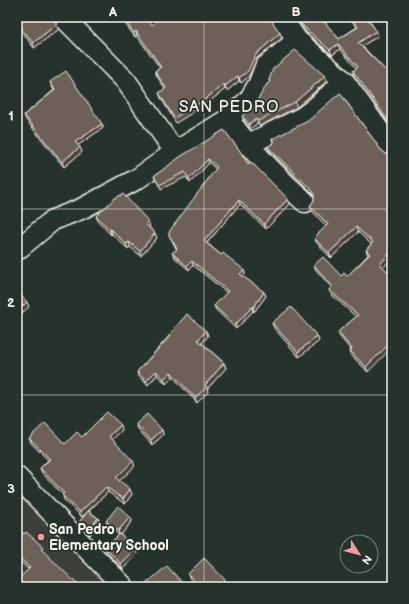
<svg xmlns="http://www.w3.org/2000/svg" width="409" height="604" font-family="'Balsamiq Sans',sans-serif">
  <rect width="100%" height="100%" fill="#26332d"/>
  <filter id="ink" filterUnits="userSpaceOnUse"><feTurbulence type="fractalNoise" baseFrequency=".025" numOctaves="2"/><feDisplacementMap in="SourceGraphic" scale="8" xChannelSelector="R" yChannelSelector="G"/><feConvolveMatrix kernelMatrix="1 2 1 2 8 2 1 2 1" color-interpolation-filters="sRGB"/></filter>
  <g filter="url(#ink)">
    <!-- built -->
    <path fill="#3b403a" d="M17 486 114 587H17Z"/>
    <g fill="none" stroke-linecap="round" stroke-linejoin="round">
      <!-- minor casing -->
      <g stroke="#f4f1e8" stroke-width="23">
        <path id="minor" d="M63 17 126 81 175 152
          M281 17 297 40 344 81 392 148
          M228 119C251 150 276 176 305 202
          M247 145 303 117 316 107 344 81
          M17 250 53 220 81 209 137 179 175 152 228 119 249 100 259 83 265 67 297 40
          M17 477 124 587"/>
      </g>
      <!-- minor -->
      <use href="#minor" stroke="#26332d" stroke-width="20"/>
    </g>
    <!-- wall -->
    <path fill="#5d534d" stroke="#f4f1e8" d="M270 17V19L282 38 257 58 249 76 241 83 239 81 227 91 225 89 205 105 176 123 161 98 159 93 165 89 157 76 155 71 160 68 137 36 135 37 126 25 124 20 152 25Z
      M295 17H334L325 23 339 39 357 27 348 17H367L376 31 378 36 362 46 389 74 392 73V128L354 76 353 71 356 68 340 49 332 55 306 32Z
      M17 20 59 29 34 48 18 26Z
      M325 76 327 81 297 107 260 126 258 123 250 129 244 120 242 116 255 104 270 82 269 80Z
      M50 82 102 124 103 128 78 145 82 152 64 167 26 120 24 115 54 90 52 87Z
      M224 130 248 164 290 204 266 229 240 204 207 243 221 255 244 270 245 274 243 277 264 292 266 296 254 312 253 311 236 329 216 310 214 306 227 293 193 265 189 270 174 257 172 253 177 250 169 235 216 169 209 163 190 183 186 177 161 189 154 176Z
      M272 139 381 150 386 154H392V258L383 267 368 372 352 356 350 351 351 350 340 337 338 332 356 317 331 294 329 290 331 287 316 270 314 265 341 276H347L368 255 366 250 371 244 358 232 331 258 316 242 314 238 326 226 312 211 310 206 314 200V196L313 194 270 151 268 147 273 142Z
      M96 216 150 226 149 227 157 238 141 256 130 247 128 249 112 234 111 235 98 221Z
      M272 323 317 336 319 341 299 357 274 328Z
      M206 331 208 336 202 343 224 363 226 368 207 389 208 392 197 403 173 377 166 384 157 375 148 385 139 377 137 372 170 335V334Z
      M136 424 162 430 163 435 152 445 138 429Z
      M122 430 112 440 135 466 119 481 132 494 125 504 108 492 89 511 98 518 100 523 90 535 81 526 79 522 88 512 82 517 64 500 63 495 42 473 40 468 48 460 31 443 29 438 65 444 82 437Z
      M130 517 132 521 121 535 137 554 123 569 107 553 105 548 119 535 108 526 106 521Z
      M17 527 44 553 28 569 17 558Z
      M188 574 229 584 237 587H197L190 579Z"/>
    <!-- shaded-wall -->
    <path fill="#4c433e" stroke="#f4f1e8" d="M324 17H334L323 24 322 19Z
      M57 24 59 29 34 48 33 43Z
      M136 31 137 36 135 37 134 33Z
      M376 31 378 36 360 47 358 43Z
      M280 33 282 38 257 58 249 76 241 83 239 78 256 54Z
      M338 44 340 49 332 55 330 50Z
      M238 76 239 81 227 91 225 86Z
      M325 76 327 81 297 107 295 102Z
      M224 84 225 89 205 105 203 101Z
      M256 119 258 123 250 129 249 124Z
      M102 124 103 128 77 146 75 142Z
      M80 147 82 152 64 167 62 162Z
      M208 159 209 163 190 183 189 179Z
      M288 199 290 204 266 229 264 224Z
      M239 200 240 204 205 245 204 241Z
      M148 221 150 226 147 229 145 224Z
      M356 227 358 232 331 258 329 253Z
      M111 229 112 234 111 235 110 230Z
      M155 233 157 238 141 256 140 251Z
      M129 242 130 247 128 249 126 244Z
      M392 251V258L382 269 380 264Z
      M192 261 193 265 189 270 187 266Z
      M244 270 245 274 241 279 240 274Z
      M264 292 266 296 254 312 253 308Z
      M27 302 29 307 17 317V311Z
      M252 307 253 311 236 329 235 325Z
      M206 331 208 336 200 345 198 340Z
      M317 336 319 341 299 357 298 352Z
      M392 341V347L368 372 366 367Z
      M224 363 226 368 207 389 208 392 197 403 195 398 205 385Z
      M156 371 157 375 148 385 146 381Z
      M171 372 173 377 166 384 164 379Z
      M121 425 122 430 111 441 109 436Z
      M162 430 163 435 152 445 151 440Z
      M133 461 135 466 117 483 116 478Z
      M106 487 108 492 82 517 80 512Z
      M130 489 132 494 125 504 123 499Z
      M130 517 132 521 120 536 118 531Z
      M98 518 100 523 90 535 88 531Z
      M136 549 137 554 123 569 121 564Z"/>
    <!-- building -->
    <path fill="#6c6059" stroke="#f4f1e8" d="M22 17H52L57 24 33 43 17 22V20Z
      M128 17H146L152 25 162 17H269L280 33 256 54 248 71 239 78 238 76 225 86 224 84 203 101 174 118 159 93 166 88 155 71 161 67 136 31 134 33 124 20Z
      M297 17H324L322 19 339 39 358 27 350 17H367L376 31 358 43 389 74 391 72 392 73V126L353 71 358 67 338 44 330 50 304 27Z
      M295 50 325 76 295 102 258 121 256 119 249 124 242 116 255 104 267 84 270 82 269 80 273 69Z
      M66 71 102 124 75 142 80 147 62 162 24 115 55 90 50 82Z
      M340 93 381 150 386 154H392V251L380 264 392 276V341L366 367 350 351 352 349 338 332 358 315 329 290 332 286 314 265 323 257 341 276 344 273 347 276 370 254 366 250 373 242 356 227 329 253 314 238 328 224 310 206 314 200V193L311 189 268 147 274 142 272 139 308 121Z
      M224 130 240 151 248 164 251 162 288 199 264 224 239 200 204 241 221 255 223 253 244 270 240 274 264 292 253 308 252 307 235 325 214 306 228 291 192 261 187 266 172 253 177 249 169 235V232L217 167 208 159 189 179 185 172 159 185 154 176 180 157Z
      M123 194 148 221 145 224 155 233 140 251 129 242 126 244 111 229 110 230 96 216 115 198Z
      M17 291 27 302 17 311Z
      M291 307 317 336 298 352 272 323Z
      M187 314 206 331 198 340 224 363 205 385 207 387 195 398 171 372 164 379 156 371 146 381 137 372 171 335 170 334Z
      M107 412 121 425 109 436 133 461 116 478 130 489 123 499 106 487 80 512 62 495 64 493 40 468 50 459 29 438 45 423 65 444 77 432 82 437Z
      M147 414 162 430 151 440 136 424Z
      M118 506 130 517 118 531 106 521Z
      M88 511 98 518 88 531 79 522Z
      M17 527 24 534 26 532 43 547 41 549 80 587H17V580L30 568 17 555Z
      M120 534 136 549 121 564 105 548Z
      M204 558 229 584 231 582 237 587H200L188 574Z
      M167 566 185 586 184 587H142Z"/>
  </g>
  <!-- grid -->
  <path fill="none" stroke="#f4f1e8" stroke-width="1" stroke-opacity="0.55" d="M204 17V587M17 209H392M17 395H392"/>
  <!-- markers -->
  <circle fill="#ff9aa2" stroke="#26332d" stroke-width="1.5" cx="41" cy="537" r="4"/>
  <g text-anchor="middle" stroke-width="3.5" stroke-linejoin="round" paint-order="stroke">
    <!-- poi labels -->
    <g font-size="14" font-weight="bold" fill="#f4f1e8" stroke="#26332d" text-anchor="start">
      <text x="49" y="534">San Pedro<tspan x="49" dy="16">Elementary School</tspan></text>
    </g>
    <!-- quarter labels -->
    <g font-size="16" letter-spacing="1" fill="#f4f1e8" stroke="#26332d">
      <text x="229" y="112">SAN PEDRO</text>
    </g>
  </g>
  <!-- margin -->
  <rect width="409" height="604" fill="none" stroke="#26332d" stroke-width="44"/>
  <!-- north arrow -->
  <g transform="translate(359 554) rotate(126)"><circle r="19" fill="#26332d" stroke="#787f78"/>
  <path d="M0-3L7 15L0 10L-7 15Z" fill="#ff9aa2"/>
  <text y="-6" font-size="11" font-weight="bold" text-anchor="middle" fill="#f4f1e8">N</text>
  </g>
  <rect x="22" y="22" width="365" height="560" fill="none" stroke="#f4f1e8" stroke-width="1.5"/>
  <g font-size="13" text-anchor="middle" font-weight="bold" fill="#f4f1e8">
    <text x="113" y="16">A</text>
    <text x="296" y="16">B</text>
    <text x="11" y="120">1</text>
    <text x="11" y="307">2</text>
    <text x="11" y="493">3</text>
  </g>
</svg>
